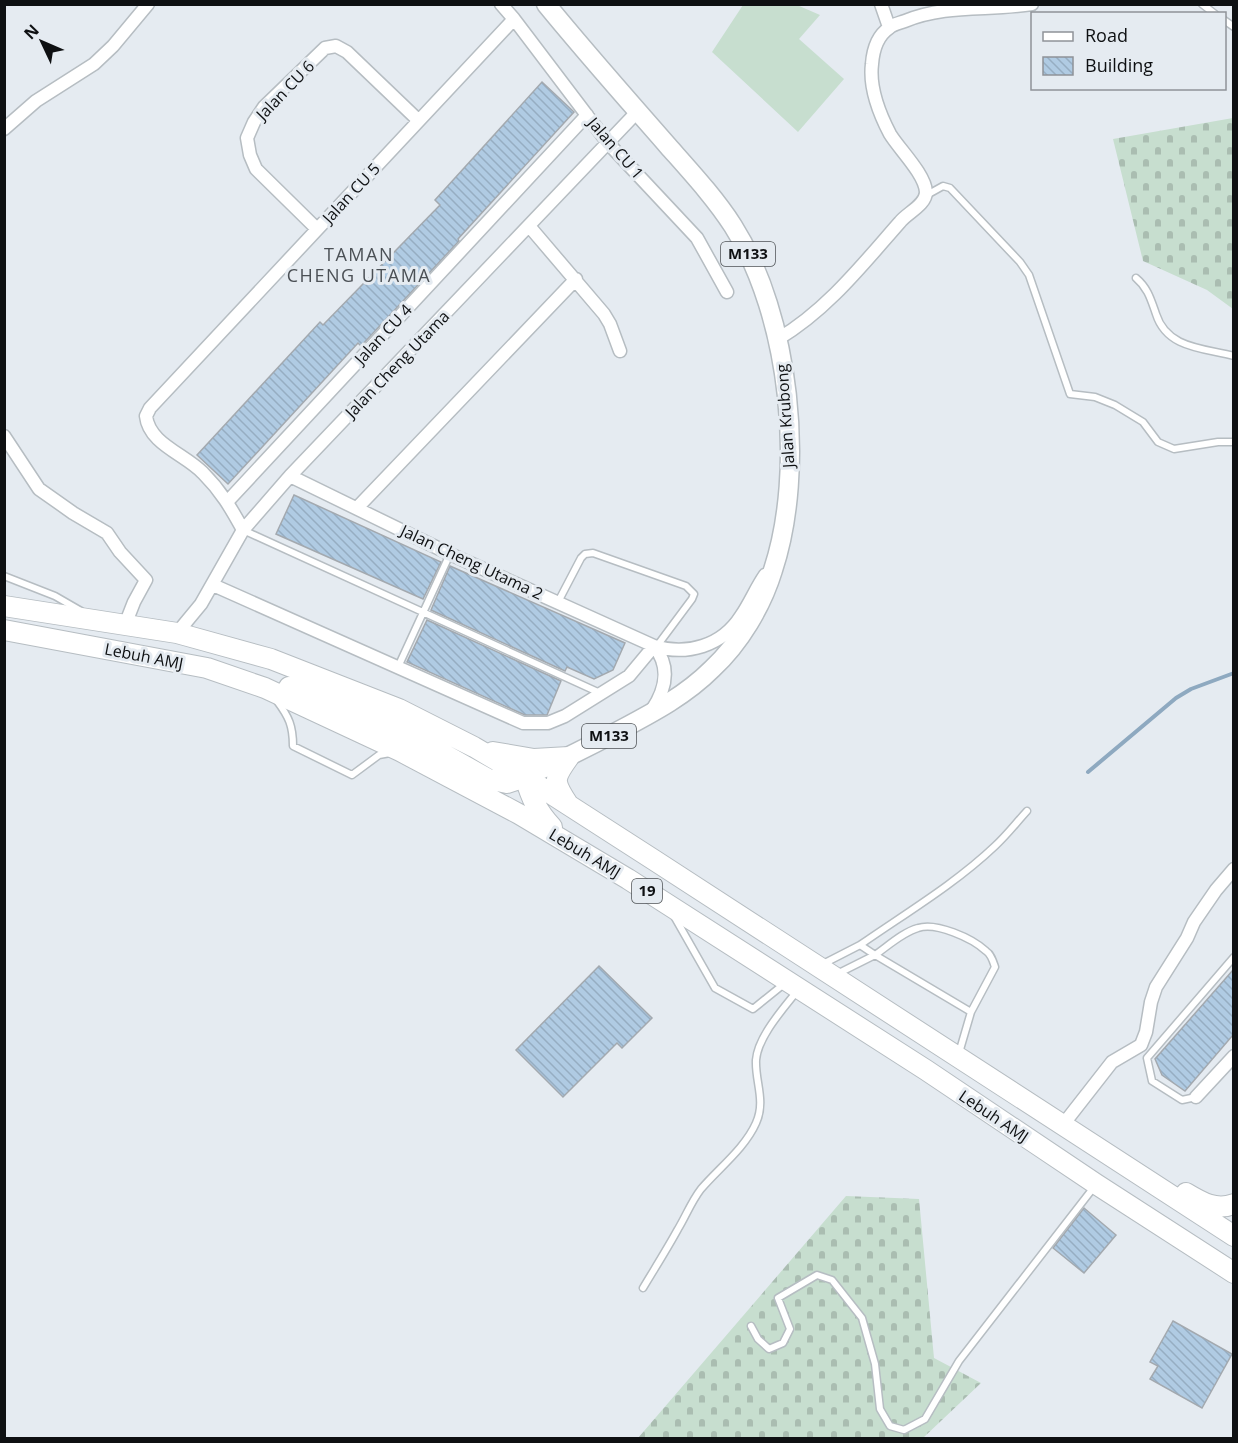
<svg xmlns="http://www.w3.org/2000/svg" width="1238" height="1443" font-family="'Open Sans',sans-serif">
  <defs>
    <pattern id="cemetery-stones" width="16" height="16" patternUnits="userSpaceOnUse" patternTransform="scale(1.5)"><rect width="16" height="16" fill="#c7decf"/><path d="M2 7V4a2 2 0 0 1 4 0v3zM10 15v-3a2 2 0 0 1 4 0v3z" fill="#aabdb1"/></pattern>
    <pattern id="building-back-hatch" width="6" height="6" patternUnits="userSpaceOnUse" patternTransform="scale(1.5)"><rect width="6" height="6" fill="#b0cbe3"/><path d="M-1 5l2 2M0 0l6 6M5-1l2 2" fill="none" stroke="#96adc2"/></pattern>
  </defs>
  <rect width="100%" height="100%" fill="#e5ebf1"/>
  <!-- cemetery -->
  <path fill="url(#cemetery-stones)" d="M1233 118H1234L1233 309 1207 290 1143 261 1113 139Z
    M846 1196 919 1199 934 1358 981 1383 923 1438H638Z"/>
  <!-- pitch -->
  <path fill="#c7decf" d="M743 5H797L820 15 799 39 844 79 798 132 712 52Z"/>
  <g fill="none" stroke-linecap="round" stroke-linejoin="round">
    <!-- stream -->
    <path stroke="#8ea9c0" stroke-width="4" d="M1088 772 1176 698 1191 689 1234 673"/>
  </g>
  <!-- building -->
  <path fill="url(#building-back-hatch)" stroke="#a3a9af" stroke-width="1.5" d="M542 82 574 112 458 239 459 241 361 346 358 343 228 484 197 455 320 322 323 325 440 205 435 200Z
    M294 495 441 562 423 599 276 534Z
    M450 566 625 643 613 670 594 679 567 667 565 671 431 610Z
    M427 620 561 681 547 715H525L407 662Z
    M599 966 652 1018 622 1048 617 1043 563 1097 516 1050Z
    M1233 970V1035L1185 1091 1162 1075 1155 1059Z
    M1084 1208 1116 1235 1084 1273 1053 1248Z
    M1173 1321 1232 1354 1202 1408 1150 1379 1158 1366 1150 1362Z"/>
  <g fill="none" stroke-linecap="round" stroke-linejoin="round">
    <!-- service casing -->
    <g stroke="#b6bdc2" stroke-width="9">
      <path id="service" d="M1202 4 1215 14
        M1224 20 1234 27
        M925 196 943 186 950 188 1020 262 1029 275 1070 394 1095 397 1115 405 1143 422 1158 442 1174 449 1218 442H1234
        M1136 278C1148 288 1151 300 1156 314 1167 349 1204 348 1234 356
        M243 530 600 693
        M4 576 55 596 81 611
        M558 602 581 558 585 554 593 553 686 586 694 594 692 599 657 646
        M398 667 450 554
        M277 701C289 717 293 726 293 746L352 775 379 755 390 753
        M674 916 715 988 753 1009 784 984
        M821 965 860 945
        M837 974 875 955 971 1012 959 1053
        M971 1012 995 967C993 961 991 954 986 951 972 938 936 922 918 928 903 932 888 946 875 955L860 945C906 913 955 884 995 846 1007 835 1016 823 1027 811
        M1196 1097 1182 1100 1152 1081 1147 1058 1234 957
        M643 1288C655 1268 667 1249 678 1229 686 1216 691 1202 701 1189 719 1168 745 1148 756 1123 766 1101 755 1082 756 1060 758 1036 784 1008 798 990
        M751 1326 758 1339 769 1349 783 1343 790 1329 778 1298 817 1275 832 1280 862 1318 875 1364 880 1409 890 1426 904 1430 925 1419 959 1361 1094 1187"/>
    </g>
    <!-- minor casing -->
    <g stroke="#b6bdc2" stroke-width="15">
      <path id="minor" d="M501 4 514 19 608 143 697 238 727 292
        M881 4 889 27
        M4 129 36 101 94 64 113 46 148 4
        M529 226 604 314 610 324 620 351
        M317 229 256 169 250 155 247 138 254 122 264 107 325 48 336 46 347 52 418 120
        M778 339C827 310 863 264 900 222 907 213 926 205 926 192 925 174 899 149 890 134 879 113 869 88 872 64 873 51 877 36 889 28 893 24 900 23 905 21 946 4 989 11 1032 4
        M4 436 39 489 73 513 107 533 120 552 146 580 134 602 125 625
        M290 476 450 554 654 646C687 656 722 646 741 616 750 603 756 588 765 575
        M228 501 587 115
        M357 508 576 279
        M243 530C231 508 221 491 203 473 185 454 149 444 146 416L150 408 514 19
        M213 585 523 723H548L565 716 629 676 654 646
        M177 633 201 604 243 530 290 476 638 111
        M652 710C666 689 671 667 654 646
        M1196 1097 1234 1056
        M1062 1126 1112 1062 1141 1045 1146 1032 1151 1002 1156 987 1187 938 1194 922 1216 890 1234 869"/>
    </g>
    <!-- primary casing -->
    <g stroke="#b6bdc2" stroke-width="21">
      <path id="primary" d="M525 777C558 762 590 746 622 729 654 712 686 695 712 669 740 643 762 606 773 570 806 470 790 316 733 226 715 198 691 172 668 146 627 99 586 53 546 4"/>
    </g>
    <!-- trunk casing -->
    <g stroke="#b6bdc2" stroke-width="22">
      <path id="trunk" d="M4 606 177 633 271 659 399 709 474 747 525 777 654 860 1234 1236
        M4 630 207 668 265 688 400 751 519 814 628 879 926 1070 1096 1184 1234 1273
        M289 687 365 715 424 743 488 779 507 783 525 777
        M493 752 534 759 569 757
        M525 777C531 798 537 811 552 827
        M568 804C553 781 553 779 569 757
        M1186 1193C1201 1202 1216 1211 1234 1204"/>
    </g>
    <!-- service -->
    <use href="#service" stroke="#fff" stroke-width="6"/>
    <!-- minor -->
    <use href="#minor" stroke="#fff" stroke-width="12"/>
    <!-- primary -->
    <use href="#primary" stroke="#fff" stroke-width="18"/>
    <!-- trunk -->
    <use href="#trunk" stroke="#fff" stroke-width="20"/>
  </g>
  <g text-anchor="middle" stroke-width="6" stroke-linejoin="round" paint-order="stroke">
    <!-- shield labels -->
    <g fill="#e5ebf1" stroke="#4e5255" stroke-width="1.5">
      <rect x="721" y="242" width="54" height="24" rx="4.5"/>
      <rect x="582" y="724" width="54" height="24" rx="4.5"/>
      <rect x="632" y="879" width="30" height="24" rx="4.5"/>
    </g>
    <g font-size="15" font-weight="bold" fill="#0e1012">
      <text x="748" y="259">M133</text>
      <text x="609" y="741">M133</text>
      <text x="647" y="896">19</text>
    </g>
    <!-- street labels -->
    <g font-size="16" fill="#0e1012" stroke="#e5ebf1">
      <text transform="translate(285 90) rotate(-46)" y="6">Jalan CU 6</text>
      <text transform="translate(616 148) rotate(49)" y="6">Jalan CU 1</text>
      <text transform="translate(351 193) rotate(-47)" y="6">Jalan CU 5</text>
      <text transform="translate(383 334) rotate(-47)" y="6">Jalan CU 4</text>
      <text transform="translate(397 364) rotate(-46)" y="6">Jalan Cheng Utama</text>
      <text transform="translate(785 416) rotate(-94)" y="6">Jalan Krubong</text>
      <text transform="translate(472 562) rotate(25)" y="6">Jalan Cheng Utama 2</text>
      <text transform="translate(144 656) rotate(11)" y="6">Lebuh AMJ</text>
      <text transform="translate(585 853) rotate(31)" y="6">Lebuh AMJ</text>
      <text transform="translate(994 1116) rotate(34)" y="6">Lebuh AMJ</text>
    </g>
    <!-- neighbourhood labels -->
    <g font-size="18" letter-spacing="1.5" fill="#4b5055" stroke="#e5ebf1">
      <text x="359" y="261">TAMAN<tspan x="359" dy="21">CHENG UTAMA</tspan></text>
    </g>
  </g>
  <!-- border -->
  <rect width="1238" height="1443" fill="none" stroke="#0e1012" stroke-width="12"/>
  <!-- legend -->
  <rect x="1031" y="12" width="195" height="78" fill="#e5ebf1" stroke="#8f9398" stroke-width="1.5"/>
  <rect x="1043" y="32" width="30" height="9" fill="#ffffff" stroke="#8f9398" stroke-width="1.5"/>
  <text x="1085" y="42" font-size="18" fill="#0e1012">Road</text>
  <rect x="1043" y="57" width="30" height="18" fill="url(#building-back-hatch)" stroke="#8f9398" stroke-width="1.5"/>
  <text x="1085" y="72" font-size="18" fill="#0e1012">Building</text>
  <!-- north arrow -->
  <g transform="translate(42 42) rotate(314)" stroke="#e5ebf1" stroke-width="4.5" paint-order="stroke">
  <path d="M0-4.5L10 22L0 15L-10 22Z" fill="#0e1012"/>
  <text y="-9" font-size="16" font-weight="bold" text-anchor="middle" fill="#0e1012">N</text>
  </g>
</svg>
